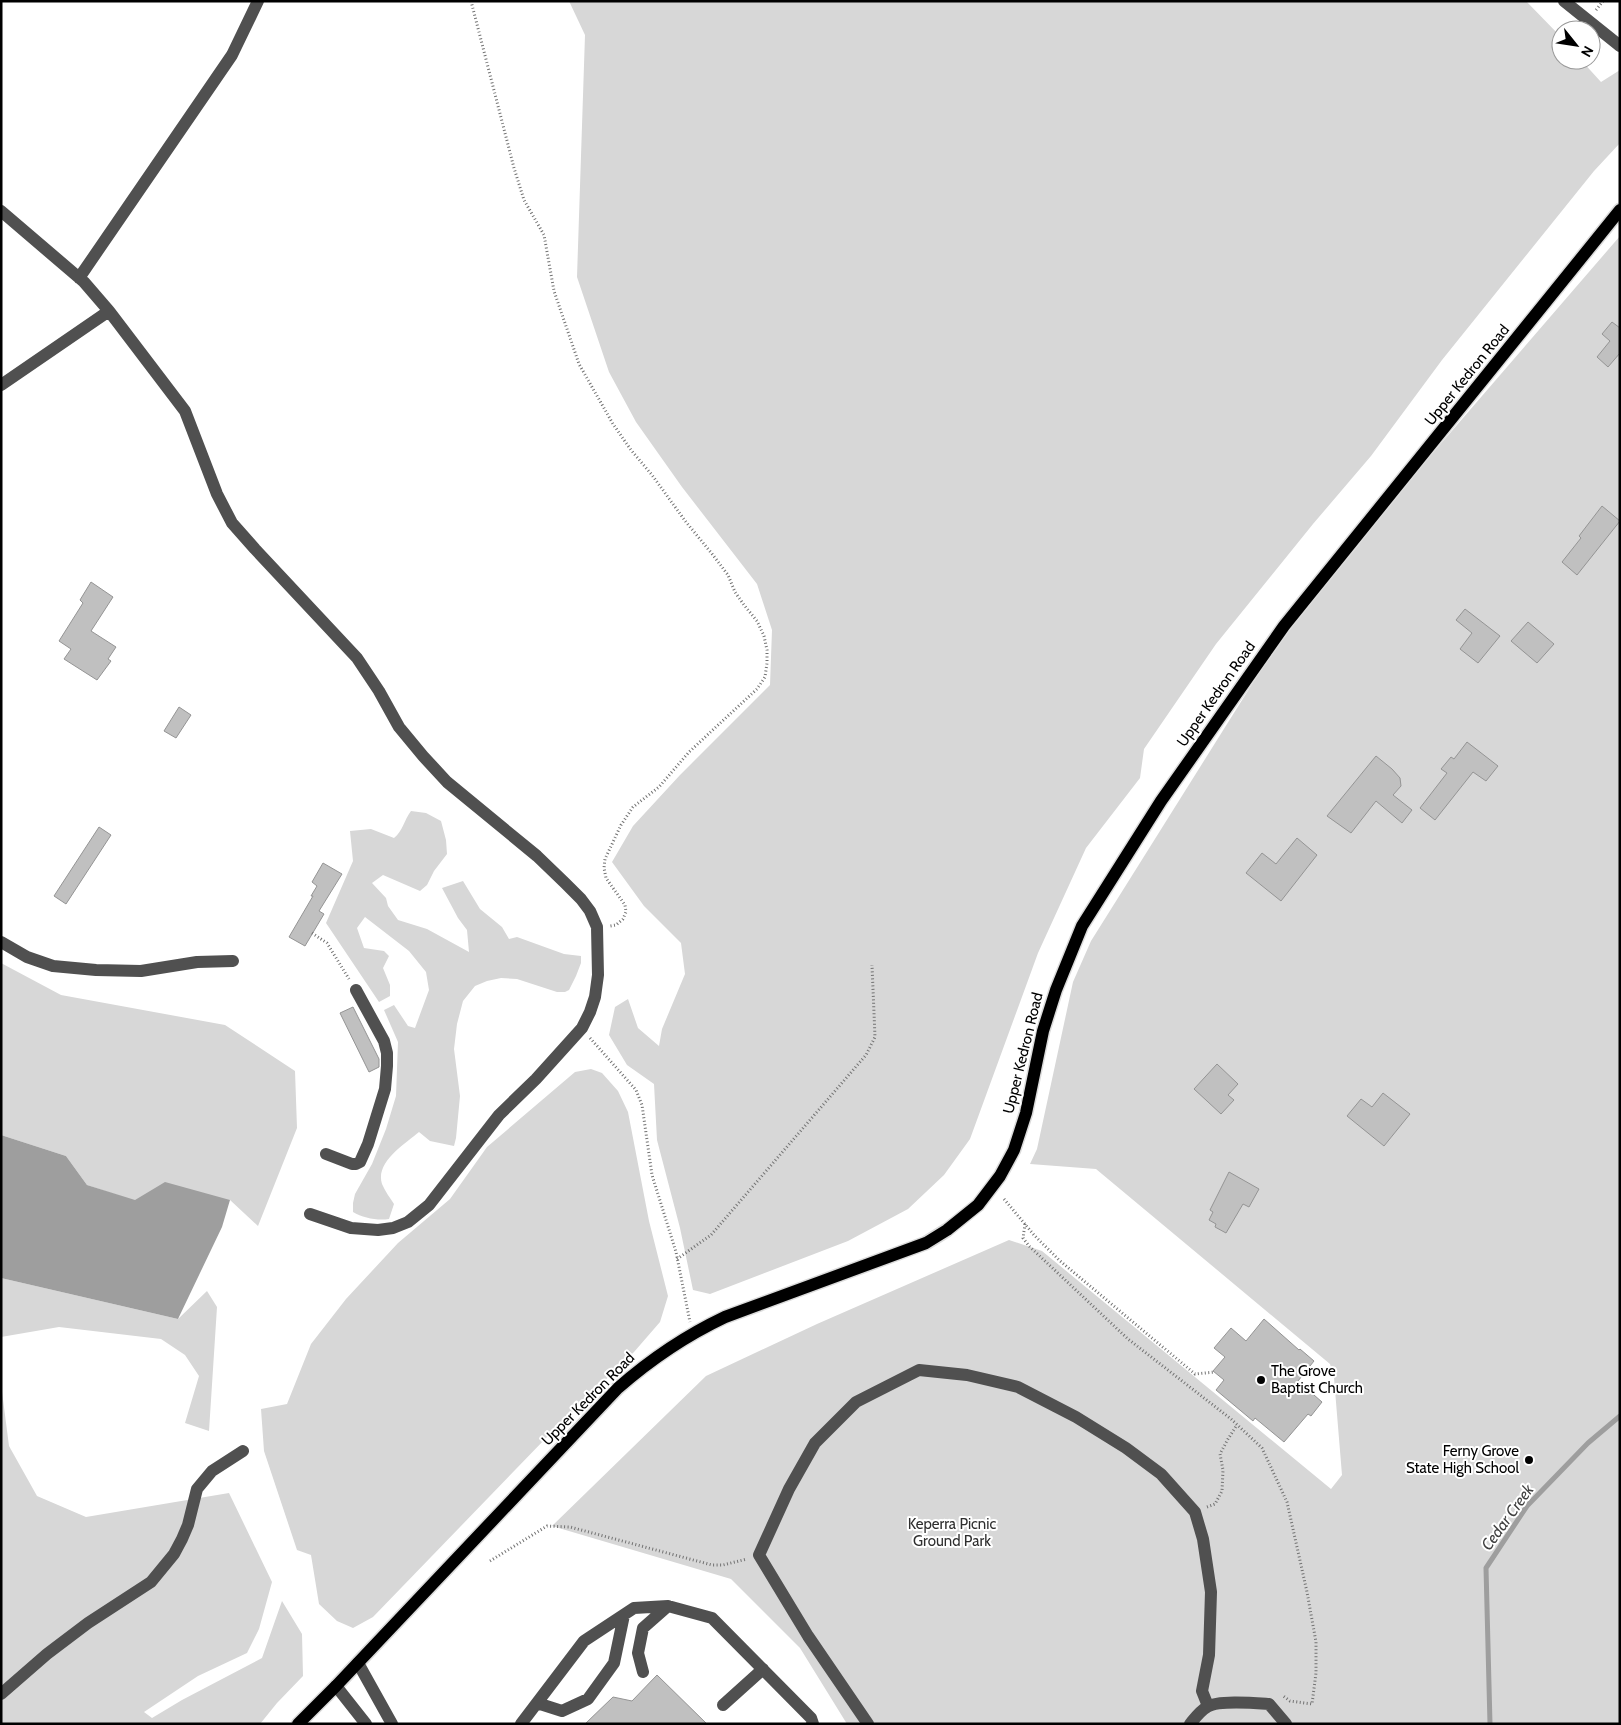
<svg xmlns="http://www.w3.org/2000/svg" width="1621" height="1725" font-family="Cabin,sans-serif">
  <rect width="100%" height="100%" fill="#fff"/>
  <!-- green -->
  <path fill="#d7d7d7" d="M569 1H1526L1561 37V60H1581L1601 82 1620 70V143L1594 171 1442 360 1371 456 1313 524 1216 644 1144 749 1140 778 1086 848 1038 953 970 1139 944 1175 908 1209 848 1241 710 1294 693 1290 680 1228 657 1140 654 1084 627 1065 609 1035 615 1007 628 999 638 1028 659 1046 662 1029 685 974 681 943 644 906 612 862 633 826 680 775 770 685 772 630 757 584 682 487 636 422 609 372 577 277 585 35Z
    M1620 236V1724H847L800 1648 731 1579 552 1526 706 1376 817 1324 1009 1240 1042 1251 1331 1489 1342 1475 1334 1378 1330 1364 1096 1169 1030 1164 1037 1149 1073 982 1091 941 1259 673 1307 606 1358 546 1381 513Z
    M411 811 426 813 441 821 446 840 447 854 434 871 427 885 420 891 383 875 372 883 386 898 388 906 398 920 427 929 469 952 467 930 458 918 442 888 463 881 480 909 502 927 509 939 517 937 564 954 581 956V963L576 976 569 990 565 992H557L517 979 501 978 487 981 475 986 463 1001 457 1024 454 1049 460 1096 456 1138 454 1146 430 1141 419 1132C405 1144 375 1162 382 1184 385 1191 390 1198 394 1204L389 1219C378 1221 363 1218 353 1212V1203L355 1194 372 1164 386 1129 396 1096 398 1042 384 1010 394 1005 408 1026 415 1028 429 990 426 972 409 951 365 917 357 928 364 948 384 951 389 956 383 968 390 985V996L379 1002 326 923 353 861 350 831 371 829 394 838C403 831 404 820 411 811Z
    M1 963 61 995 225 1025 295 1071 297 1128 258 1226 230 1200 135 1201 87 1185 66 1156 1 1135Z
    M591 1069 602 1073 618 1091 628 1112 649 1221 668 1296 660 1322 634 1352 547 1437 373 1617 353 1628 337 1621 319 1604 311 1555 297 1550 264 1451 261 1409 287 1404 311 1344 346 1299 398 1243 450 1199 487 1147 575 1072Z
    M1 1278 178 1319 207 1291 217 1307 209 1431 185 1423 199 1376 185 1355 161 1339 59 1327 1 1337Z
    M1 1384 9 1446 37 1496 86 1517 229 1493 272 1582 259 1629 247 1653 198 1676 144 1712 152 1718 182 1700 262 1658 282 1601 302 1634 303 1676 277 1703 260 1724H1Z"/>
  <!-- water -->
  <path fill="#9e9e9e" d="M1 1135 66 1156 87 1185 135 1200 165 1182 230 1200 222 1227 178 1319 1 1278Z"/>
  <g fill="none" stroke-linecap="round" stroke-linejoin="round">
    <!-- stream -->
    <path stroke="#9e9e9e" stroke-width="5" d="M1490 1724 1486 1568 1527 1506 1588 1443 1620 1416"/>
  </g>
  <!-- building -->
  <path fill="#c0c0c0" stroke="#949494" d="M1612 322 1620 328V353L1608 367 1597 357 1610 341 1602 334Z
    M1602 506 1620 521 1577 575 1562 562 1581 538 1579 536Z
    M91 582 113 597 91 631 116 647 108 659 111 661 97 680 64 659 71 649 59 641 83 603 80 600Z
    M1465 609 1500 636 1478 663 1460 649 1472 633 1456 620Z
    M1528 622 1554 644 1537 663 1511 641Z
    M179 707 191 715 176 738 164 731Z
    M1467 742 1498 766 1486 781 1473 772 1435 820 1420 808 1447 773 1441 769 1451 757 1454 759Z
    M1376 756 1392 769 1400 778 1401 786 1393 795 1412 810 1402 823 1376 801 1351 833 1327 816Z
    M99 827 111 835 66 904 54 896Z
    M1297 838 1317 855 1281 901 1246 873 1262 853 1276 864Z
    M323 863 342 874 319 911 324 914 305 946 289 937 313 896H311L317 886 312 882Z
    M353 1007 379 1059V1067L369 1072 340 1013Z
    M1217 1064 1238 1084 1228 1095 1234 1100 1221 1114 1194 1089Z
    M1383 1093 1410 1114 1384 1146 1347 1116 1361 1099 1372 1107Z
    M1229 1172 1259 1189 1249 1207 1243 1204 1226 1233 1215 1227 1216 1224 1209 1220 1213 1212 1210 1210Z
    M1264 1319 1299 1350 1300 1349 1314 1361 1298 1381 1322 1402 1311 1416 1308 1414 1284 1442 1255 1418 1253 1421 1216 1390 1224 1380 1213 1371 1225 1357 1214 1348 1231 1328 1246 1341Z
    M657 1675 707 1724H585L613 1697 632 1701Z"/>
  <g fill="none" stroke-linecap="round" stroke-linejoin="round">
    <!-- major casing -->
    <g stroke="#dbdbdb" stroke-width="15">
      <path id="major" d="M298 1724 336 1686 618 1388C651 1359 685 1336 725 1317L926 1243 947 1230 978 1205 1000 1176 1014 1150 1026 1113 1043 1031 1056 990 1082 926 1161 801 1284 626 1620 210"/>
    </g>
    <!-- path -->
    <path stroke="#727272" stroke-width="3" stroke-dasharray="1 2.5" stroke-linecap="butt" d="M471 1 514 168 524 200 544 235 554 291 579 364 613 424 631 450 652 475 686 522 713 555 728 575 735 592 744 605 757 621 764 636 767 650V663L765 677 757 689 689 752 659 787 633 807 621 825 605 859 604 868 606 878 625 905 626 912 623 919 616 925 610 926
      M1596 10 1603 1
      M312 933 327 943 349 979
      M590 1038 636 1090 642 1105 652 1175 676 1252 690 1322
      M1004 1199 1034 1235 1059 1260 1195 1374 1215 1372
      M1025 1224 1023 1238 1029 1246 1128 1339 1231 1419 1262 1448 1287 1502 1307 1592 1316 1642V1673L1312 1704 1290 1701 1282 1695
      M677 1259 711 1235 866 1055 875 1037 872 965
      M1207 1507 1215 1504 1222 1491 1223 1470 1220 1454 1228 1439 1237 1425
      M490 1561 547 1526 570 1527 712 1565H723L747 1559"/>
    <!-- minor -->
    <path stroke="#505050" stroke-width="12" d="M1564 1 1620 46
      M1 211 84 282 109 311 185 411 217 494 232 523 255 549 357 658 379 691 399 727 423 756 447 782 537 856 565 883 581 899 590 911 597 927 598 975 595 997 590 1012 582 1028 536 1079 499 1115 429 1205 408 1222 393 1228 378 1230 351 1228 310 1214
      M79 278 232 55 258 1
      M1 385 109 311
      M1 942 27 957 53 966 96 970 141 971 197 962 233 961
      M326 1154 352 1164H356L360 1162 368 1144 385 1089 387 1066V1053L384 1041 356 990
      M358 1663 392 1724
      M643 1672 638 1653 643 1628 668 1606
      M336 1686 366 1724
      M1 1694 47 1654 88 1623 151 1582 174 1554 182 1539 188 1525 197 1489 212 1471 243 1451
      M537 1703 562 1711 588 1699 614 1663 624 1615
      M723 1705 763 1669
      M521 1724 584 1641 634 1608 668 1606 712 1618 811 1718 813 1724
      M868 1724 808 1636 759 1555 789 1489 815 1443 856 1402 919 1370 967 1375 1018 1387 1076 1417 1126 1448 1161 1474 1195 1512 1203 1539 1211 1592 1209 1655 1202 1691 1208 1706
      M1190 1724C1195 1718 1200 1711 1207 1707 1218 1700 1254 1703 1269 1704L1286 1724"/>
    <!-- major -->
    <use href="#major" stroke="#000" stroke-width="12"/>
  </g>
  <!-- markers -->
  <g fill="#000" stroke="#fff" stroke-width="2">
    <circle cx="1261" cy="1380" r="5"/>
    <circle cx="1529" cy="1460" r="5"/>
  </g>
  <g text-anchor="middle" stroke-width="4" stroke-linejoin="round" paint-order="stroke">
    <!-- street labels -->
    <g font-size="15" fill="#000" stroke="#fff">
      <text transform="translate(1467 375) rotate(-51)" y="5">Upper Kedron Road</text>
      <text transform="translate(1216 694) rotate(-55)" y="5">Upper Kedron Road</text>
      <text transform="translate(1023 1053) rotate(-76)" y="5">Upper Kedron Road</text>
      <text transform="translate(588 1399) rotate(-45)" y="5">Upper Kedron Road</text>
    </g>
    <!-- poi labels -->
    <g font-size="15" fill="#000" stroke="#fff" text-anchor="start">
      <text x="1271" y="1376">The Grove<tspan x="1271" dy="17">Baptist Church</tspan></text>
      <text x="1519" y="1456" text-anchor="end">Ferny Grove<tspan x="1519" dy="17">State High School</tspan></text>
    </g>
    <!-- park labels -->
    <g font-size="15" fill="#2e2e2e" stroke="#fff">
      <text x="952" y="1529">Keperra Picnic<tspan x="952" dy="17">Ground Park</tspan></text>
    </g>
    <!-- water labels -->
    <g font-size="16" font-style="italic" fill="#3f3f3f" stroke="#fff">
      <text transform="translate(1507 1517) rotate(-54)" y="6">Cedar Creek</text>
    </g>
  </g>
  <!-- border -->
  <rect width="1621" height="1725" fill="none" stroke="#000000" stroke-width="5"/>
  <!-- north arrow -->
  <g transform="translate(1576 45) rotate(120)"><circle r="24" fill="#ffffff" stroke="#999999"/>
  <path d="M0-4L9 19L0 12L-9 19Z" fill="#000000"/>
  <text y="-8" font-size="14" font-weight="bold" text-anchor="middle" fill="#000000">N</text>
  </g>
</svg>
